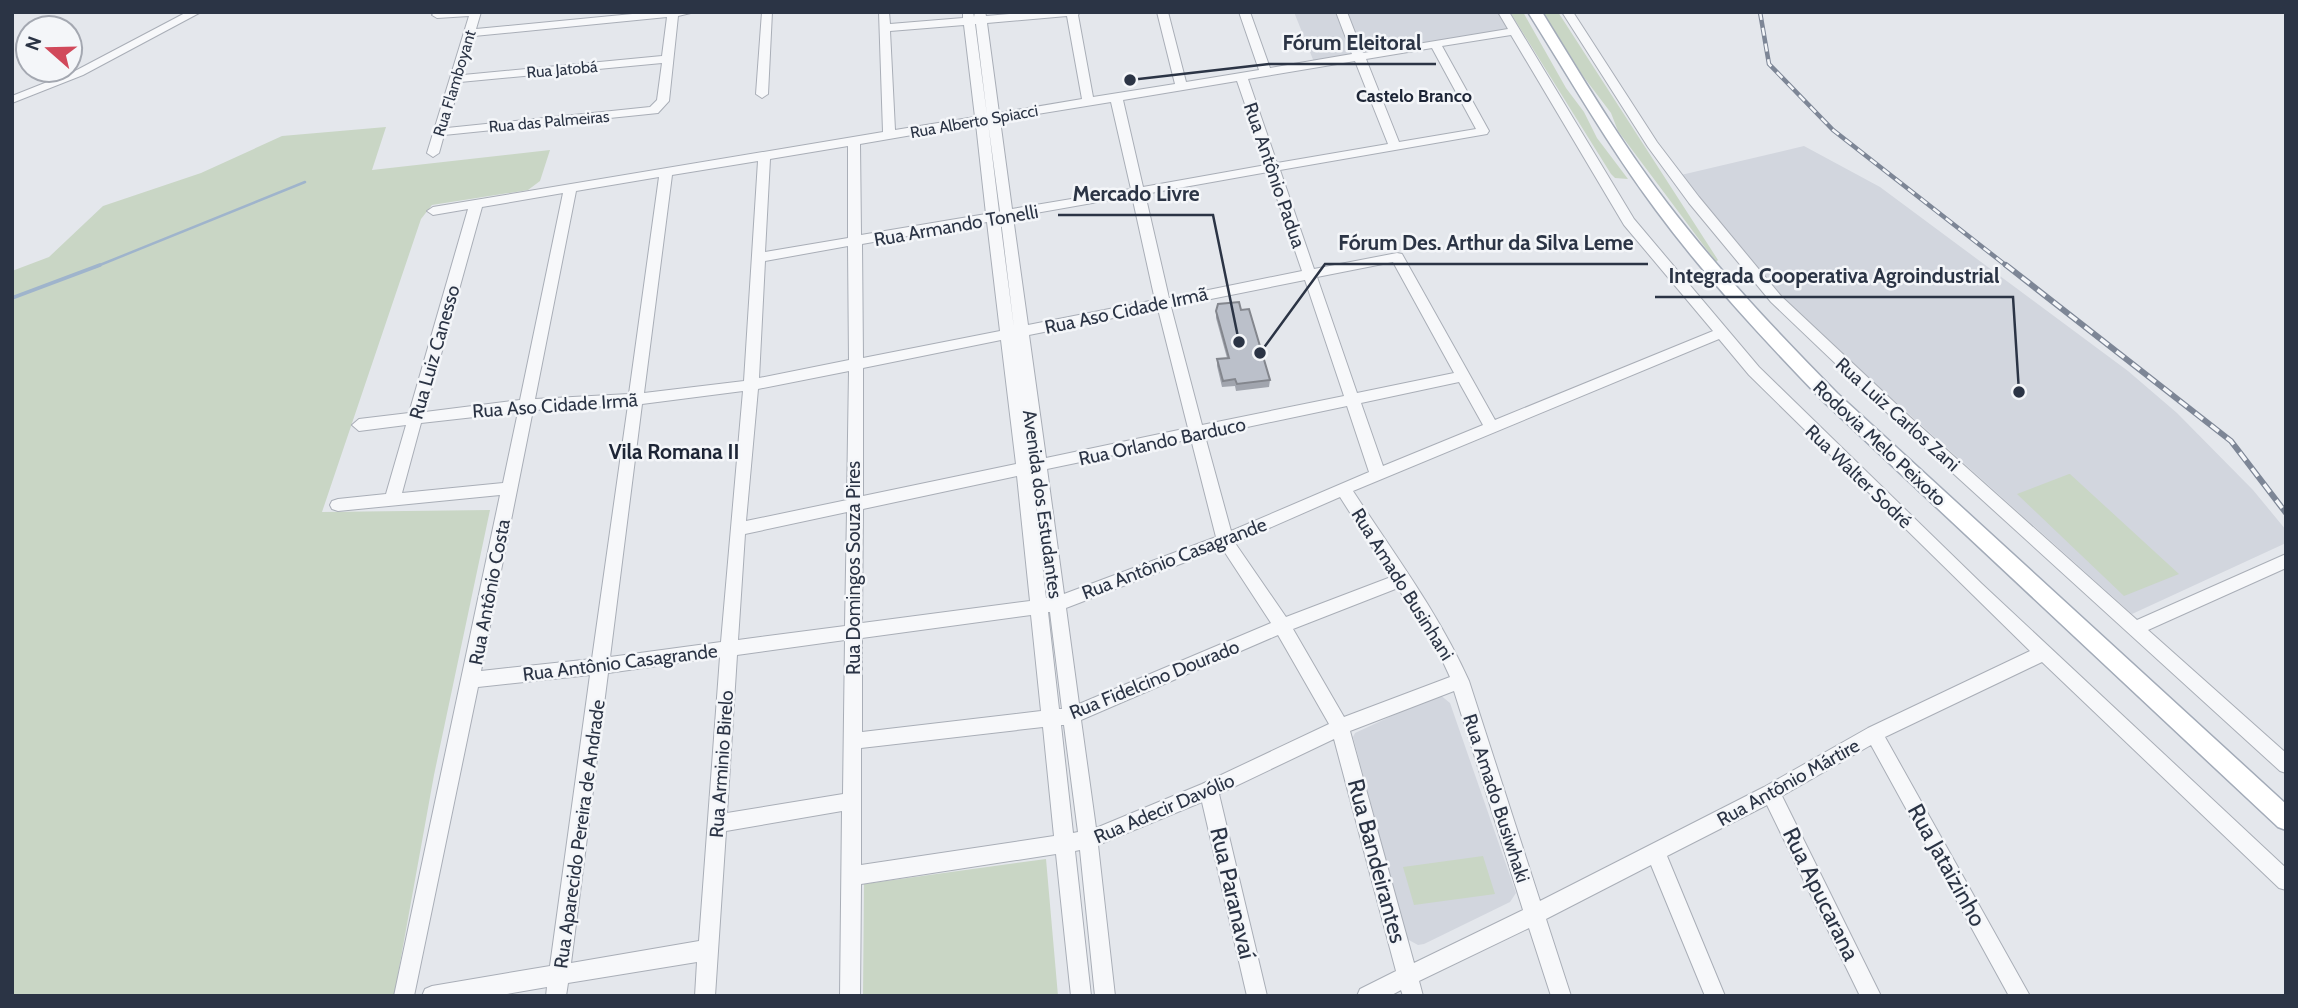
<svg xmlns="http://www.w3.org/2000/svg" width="2298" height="1008" font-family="Cabin,sans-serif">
  <rect width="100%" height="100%" fill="#e4e7ec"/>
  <!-- built -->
  <path fill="#d2d6de" d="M1294 12H1503L1514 31 1314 62Z
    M1804 146 1880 187 2128 371 2177 413 2253 490 2286 530V543L2132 614 1794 311 1769 284 1681 175Z
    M1439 694 1450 703 1516 893 1510 902 1424 944 1418 945 1407 939 1353 737 1355 733Z"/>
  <!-- green -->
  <path fill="#c9d6c5" d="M1510 12H1523L1566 88 1584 112 1597 138 1628 179 1615 178 1611 174Z
    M1543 12H1558L1718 260 1716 262 1618 131 1611 113 1583 76Z
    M386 127 372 170 550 150 540 181 528 190 432 205 421 219 322 512 490 510 434 775 394 996H12V271L49 257 103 206 201 173 282 136Z
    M2069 474H2070L2179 574 2124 596 2017 494Z
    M1483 856 1495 894 1414 905 1403 867Z
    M1046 859 1058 996H863L864 884Z"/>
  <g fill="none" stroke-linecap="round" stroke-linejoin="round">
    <!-- stream-far1 -->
    <path stroke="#9fb4cc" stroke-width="2.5" d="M95 267 305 182"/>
    <!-- stream -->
    <path stroke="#9fb4cc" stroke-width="3.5" d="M12 298 100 265"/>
    <!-- minor casing -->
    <g stroke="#a9aeb7" stroke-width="2">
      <path id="minor" d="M187 12H201L83 75 12 103V96L75 71Z
        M435 12H481L476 29 653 12H695L678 16 669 101 658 113 444 135 439 153 433 157 427 153 469 16 437 18 432 15ZM667 17 662 56 463 75 474 36ZM662 63 657 100 650 107 447 128 460 82Z
        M762 12H772L768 94 762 98 756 94Z
        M879 12H889L890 24 963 18V12H973L974 17 975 12H985L986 16 1033 12H1080L1078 15 1093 97 1175 84 1157 12H1168L1186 82 1259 70 1239 12H1250L1270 68 1352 54 1336 12H1347L1363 53 1508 29 1498 12H1509L1634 219 1759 367 1982 584 2286 868V890L2279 888 2042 662 1885 737 2030 996H2009L1871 745 1782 796 1881 996H1860L1767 805 1667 856 1725 996H1705L1651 865 1546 919 1571 996H1551L1529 928 1419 981 1423 996H1403L1401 990 1390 996H1357L1360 989 1396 971 1334 739 1219 794 1267 996H1247L1202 802 1098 845 1115 996H1095L1080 850 1075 851 1091 996H1071L1056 854 861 884 860 996H840L842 811 726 831 715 996H695L697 962 568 983 566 996H546L547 987 495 996H422L425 989 432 986 550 966 590 675 478 687 414 996H394L500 495 338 511 332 509 330 505 332 501 338 499 386 494 406 425 359 431 352 425 359 419 409 413 468 209 433 215 427 211 433 207 883 132ZM1067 16 1082 99 999 113 987 23ZM975 24H976L987 115ZM964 25 975 117 895 130 890 31ZM1511 35 1624 225 1713 331 1495 420 1402 254 1397 253 1314 269 1280 170 1487 134 1489 131 1442 46ZM1432 48 1476 129 1399 142 1366 59ZM1355 61 1388 144 1277 163 1248 79ZM1237 81 1266 165 1143 187 1123 100ZM1111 102 1131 189 1012 209 1000 120ZM988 122 1000 211 999 212ZM976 124 986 214 861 235 860 144ZM848 146V238L765 252 770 159ZM758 161 744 381 644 393 672 175ZM1268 172 1302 271 1169 298 1145 194ZM659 177 629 394 535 399 576 191ZM563 193 520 400 425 412 482 207ZM1132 196 1155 300 1028 325 1013 217ZM1000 220H1001L1014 328ZM987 222 1000 331 863 358 862 244ZM848 246 849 360 759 378 765 261ZM1393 262 1454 373 1357 393 1317 277ZM1305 280 1344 396 1202 425 1171 307ZM1158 309 1188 428 1046 458 1029 335ZM1719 339 1749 375 2030 651 1868 728 1764 787 1540 901 1469 681C1438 612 1394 554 1353 491ZM1001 340 1016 464 863 496V368ZM849 371 847 500 746 521 758 389ZM1459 382 1483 425 1383 466 1361 403ZM743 391 721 642 610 657 642 404ZM628 405 592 659 481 671 533 410ZM1347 406 1369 472 1231 531 1205 436ZM518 412 503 483 402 493 421 423ZM1191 439 1216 537 1064 594 1047 469ZM1032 473 1048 598H1046ZM1017 476 1030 601 862 623 863 509ZM1340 497 1391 577 1286 617 1235 543ZM847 512 845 626 738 640 745 534ZM1222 548 1271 623 1079 704 1066 608ZM1398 588 1438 651 1450 677 1344 717 1293 629ZM1048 612H1050L1062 709H1059ZM1031 615 1041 711 862 732V638ZM1278 635 1329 724 1202 784 1096 828 1081 720ZM845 640 843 794 727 813 737 655ZM720 657 699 941 571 963 608 673ZM1454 691 1523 910 1414 963 1350 731ZM1061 725H1064L1078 832 1073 833ZM1043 727 1054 836 861 865V748Z
        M1562 12H1573L1657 142 1699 197 1781 296 1910 417 2137 620 2286 554V568L2148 630 2286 753V773L2280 771 1900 425 1771 302 1689 203 1648 147Z"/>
    </g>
    <!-- major casing -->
    <g stroke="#a3abb8" stroke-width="3">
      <path id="major" d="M1528 12H1542C1582 77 1621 143 1667 203 1719 271 1778 333 1837 393L2286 804V830L2278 827 1825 403C1765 341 1707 279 1656 210 1609 147 1570 79 1528 12Z"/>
    </g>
    <!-- minor -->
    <use href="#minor" fill="#f7f8fa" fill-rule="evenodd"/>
    <!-- major -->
    <use href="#major" fill="#fff" fill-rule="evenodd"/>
    <!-- rail-far1 casing -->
    <g stroke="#7d8696" stroke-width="4.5">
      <path id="rail-far1" d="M1760 12 1769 64 1833 130 2008 267"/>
    </g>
    <!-- rail casing -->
    <g stroke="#7d8696" stroke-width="6">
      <path id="rail" d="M2006 265 2231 441 2286 513"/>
    </g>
    <!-- rail-far1 -->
    <use href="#rail-far1" stroke="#f4f6f9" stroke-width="2.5" stroke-dasharray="8" stroke-linecap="butt"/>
    <!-- rail -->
    <use href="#rail" stroke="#f4f6f9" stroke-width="3.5" stroke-dasharray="10" stroke-linecap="butt"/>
  </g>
  <!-- wall -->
  <path fill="#a1a5ae" d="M1241 310 1270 380 1269 387 1236 391 1235 386 1222 387 1217 366V359L1227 358 1216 318V311Z"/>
  <!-- building -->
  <path fill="#bbc0ca" stroke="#83868d" stroke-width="2" d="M1239 302 1241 310 1249 309 1270 380 1237 384 1235 379 1223 381 1217 359 1229 358 1216 311 1218 304Z"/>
  <g text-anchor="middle" stroke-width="5" stroke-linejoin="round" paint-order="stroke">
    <!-- far-street labels -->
    <g font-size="16" fill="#2b3445" stroke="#f4f6f9">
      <text transform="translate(562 69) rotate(-5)" y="6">Rua Jatobá</text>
      <text transform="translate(454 83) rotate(-73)" y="6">Rua Flamboyant</text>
      <text transform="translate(549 121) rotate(-5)" y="6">Rua das Palmeiras</text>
      <text transform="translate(974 121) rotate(-10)" y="6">Rua Alberto Spiacci</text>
    </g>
    <!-- far-neighbourhood labels -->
    <g font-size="18" font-weight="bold" fill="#1d2536" stroke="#f4f6f9">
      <text x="1414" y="102">Castelo Branco</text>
    </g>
    <!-- street labels -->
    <g font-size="19" fill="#2b3445" stroke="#f4f6f9">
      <text transform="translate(1275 175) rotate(71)" y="7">Rua Antônio Padua</text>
      <text transform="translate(956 225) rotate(-10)" y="7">Rua Armando Tonelli</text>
      <text transform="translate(1126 310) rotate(-12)" y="7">Rua Aso Cidade Irmã</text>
      <text transform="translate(434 352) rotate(-74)" y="7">Rua Luiz Canesso</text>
      <text transform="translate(555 405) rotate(-4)" y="7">Rua Aso Cidade Irmã</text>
      <text transform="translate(1898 414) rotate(42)" y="7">Rua Luiz Carlos Zani</text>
      <text transform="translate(1162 441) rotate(-12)" y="7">Rua Orlando Barduco</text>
      <text transform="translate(1880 443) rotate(43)" y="7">Rodovia Melo Peixoto</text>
      <text transform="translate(1859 476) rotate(44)" y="7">Rua Walter Sodré</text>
      <text transform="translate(1043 504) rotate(82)" y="7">Avenida dos Estudantes</text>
      <text transform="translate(1174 558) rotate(-21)" y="7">Rua Antônio Casagrande</text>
      <text transform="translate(853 568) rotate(-90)" y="7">Rua Domingos Souza Pires</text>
      <text transform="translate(1403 584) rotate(58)" y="7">Rua Amado Businhani</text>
      <text transform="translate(489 592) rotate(-79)" y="7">Rua Antônio Costa</text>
      <text transform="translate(620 662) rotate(-7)" y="7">Rua Antônio Casagrande</text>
      <text transform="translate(1154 679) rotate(-22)" y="7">Rua Fidelcino Dourado</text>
      <text transform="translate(721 764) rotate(-86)" y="7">Rua Arminio Birelo</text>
      <text transform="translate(1788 782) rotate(-29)" y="7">Rua Antônio Mártire</text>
      <text transform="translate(1497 798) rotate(72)" y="7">Rua Amado Busiwhaki</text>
      <text transform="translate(1164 808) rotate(-23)" y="7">Rua Adecir Davólio</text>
      <text transform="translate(579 834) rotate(-82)" y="7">Rua Aparecido Pereira de Andrade</text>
    </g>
    <!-- neighbourhood labels -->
    <g font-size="21" font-weight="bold" fill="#1d2536" stroke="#f4f6f9">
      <text x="674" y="459">Vila Romana II</text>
    </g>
    <!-- near-street labels -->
    <g font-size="23" fill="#2b3445" stroke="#f4f6f9">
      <text transform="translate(1377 861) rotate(75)" y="8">Rua Bandeirantes</text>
      <text transform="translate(1947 865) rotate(61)" y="8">Rua Jataizinho</text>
      <text transform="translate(1233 893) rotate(77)" y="8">Rua Paranavaí</text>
      <text transform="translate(1821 894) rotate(64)" y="8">Rua Apucarana</text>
    </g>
  </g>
  <!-- callouts -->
  <path fill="none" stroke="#2b3445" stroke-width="2.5" d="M1130 80L1269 64H1436M1239 342L1213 215H1058M1260 353L1325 264H1648M2019 392L2013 297H1655"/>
  <g fill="#2b3445" stroke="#f4f6f9" stroke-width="2.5">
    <circle cx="1130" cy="80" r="7"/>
    <circle cx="1239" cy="342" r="7"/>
    <circle cx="1260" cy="353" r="7"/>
    <circle cx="2019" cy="392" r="7"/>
  </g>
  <g font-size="21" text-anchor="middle" font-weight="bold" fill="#2b3445" stroke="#f4f6f9" stroke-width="5" stroke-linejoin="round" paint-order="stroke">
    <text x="1352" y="50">Fórum Eleitoral</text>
    <text x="1136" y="201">Mercado Livre</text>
    <text x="1486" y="250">Fórum Des. Arthur da Silva Leme</text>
    <text x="1834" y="283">Integrada Cooperativa Agroindustrial</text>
  </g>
  <!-- border -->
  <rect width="2298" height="1008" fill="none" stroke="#2b3445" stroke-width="28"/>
  <!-- north arrow -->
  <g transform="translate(49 49) rotate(290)"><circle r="33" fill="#f4f6f9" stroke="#a4a8b1" stroke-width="2"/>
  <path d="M0-5L12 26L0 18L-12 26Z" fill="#d1495b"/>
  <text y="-10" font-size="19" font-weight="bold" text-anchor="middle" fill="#2b3445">N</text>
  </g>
</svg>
